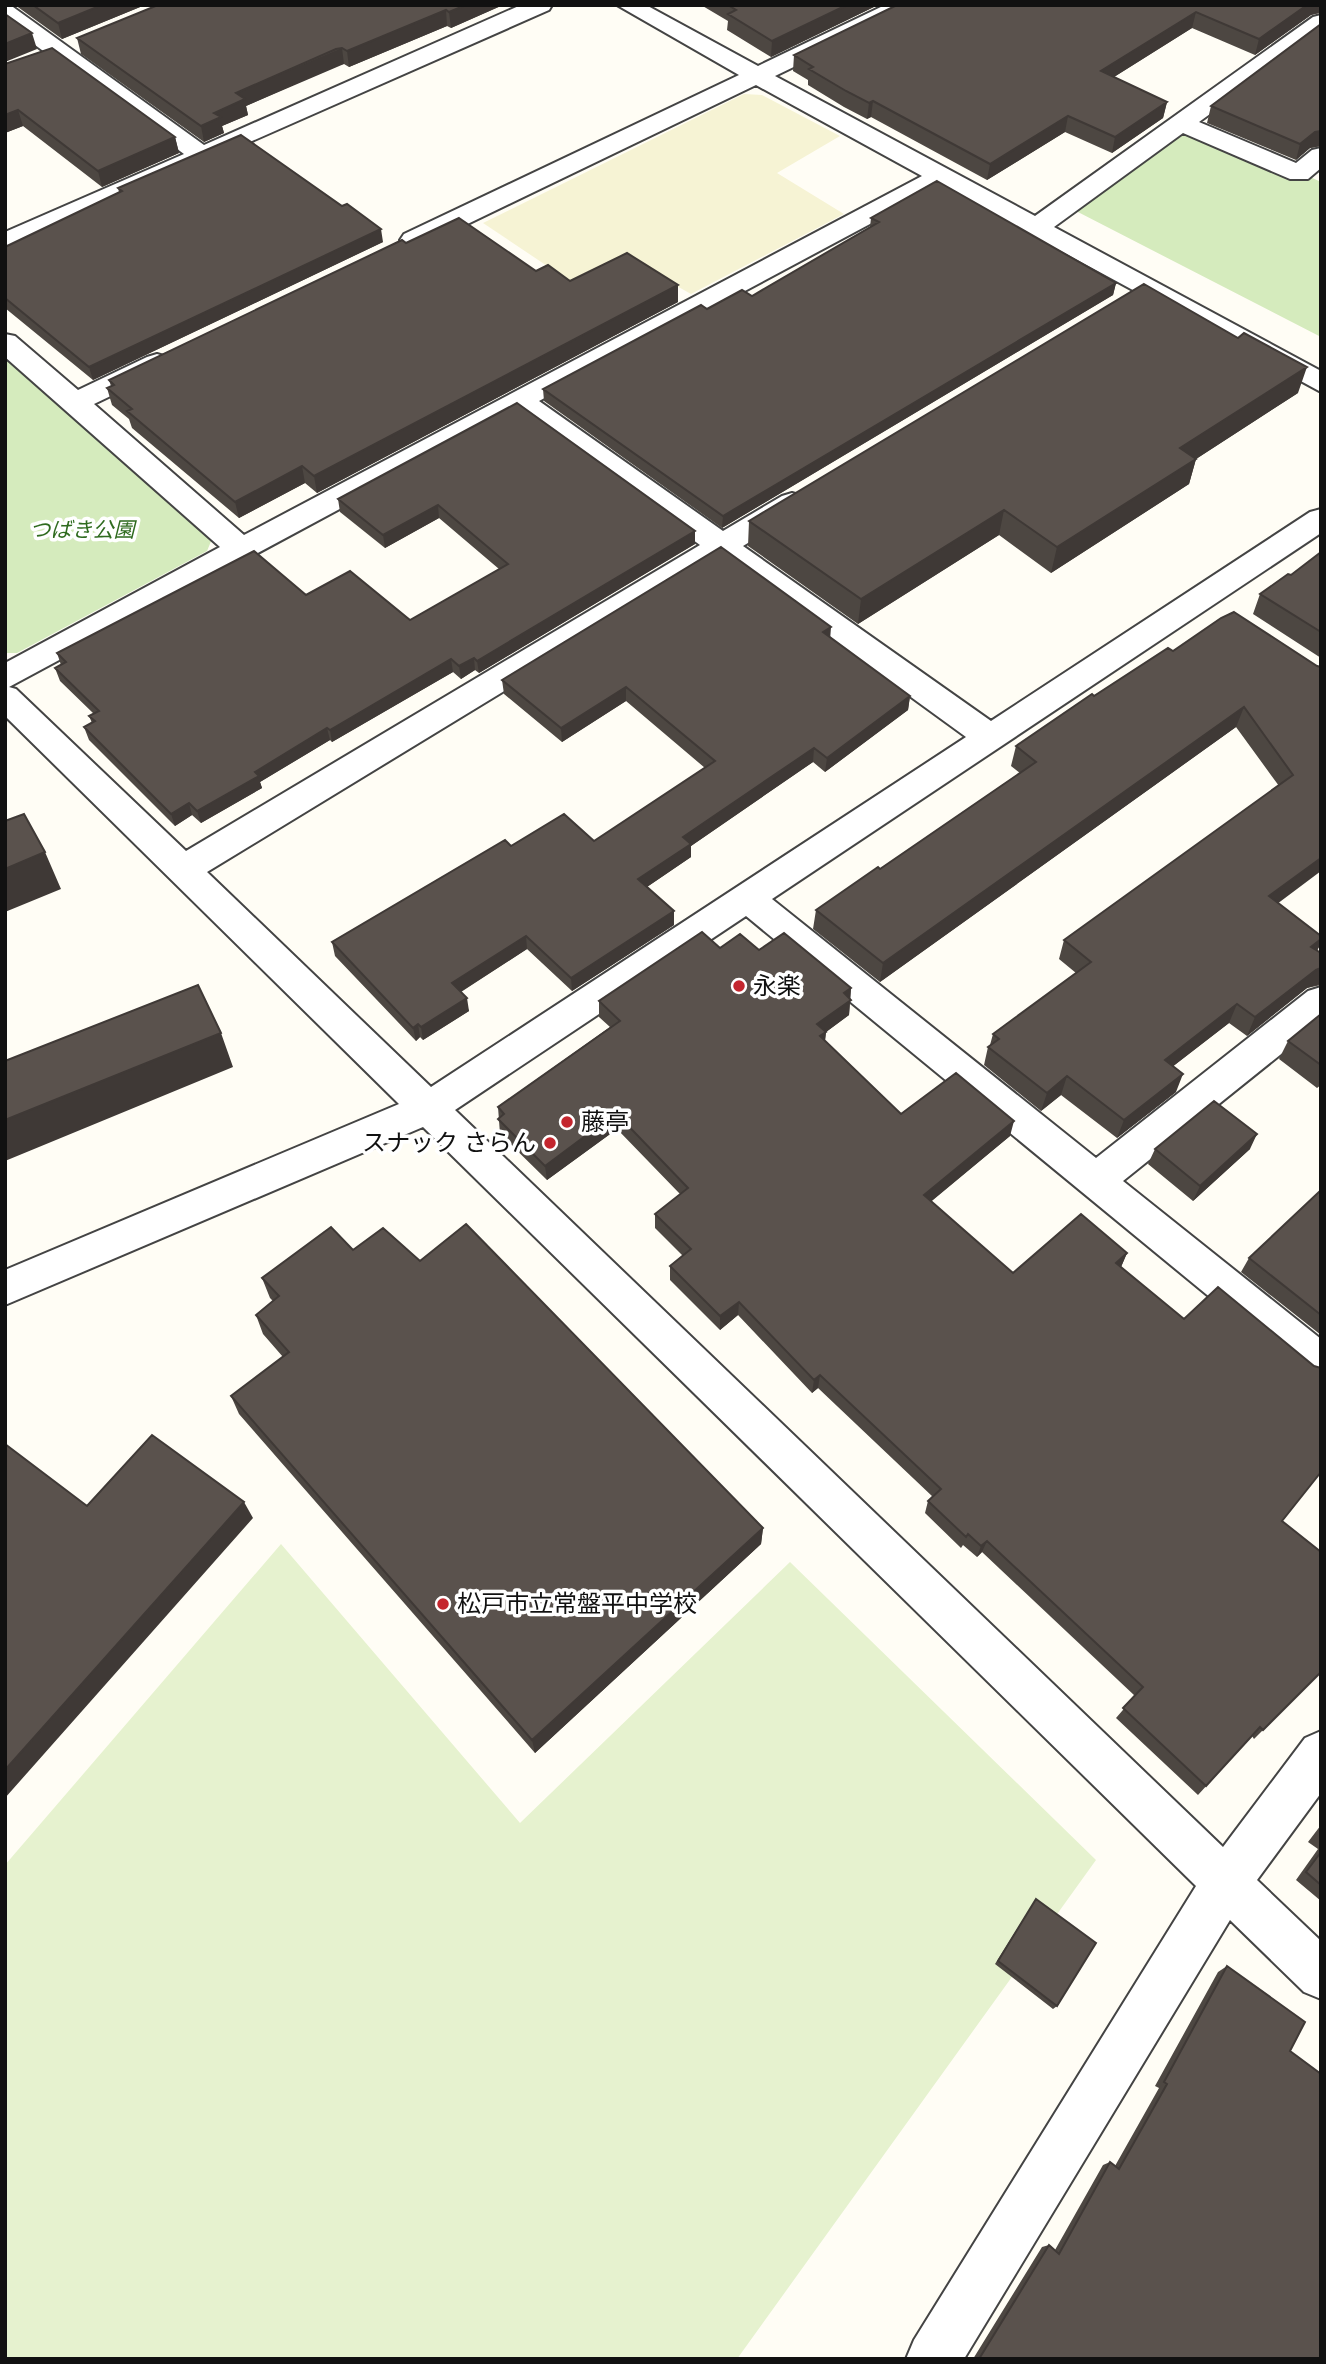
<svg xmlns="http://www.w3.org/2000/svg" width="1326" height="2364" font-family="Spectral,'Noto Sans JP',serif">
  <rect width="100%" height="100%" fill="#fffdf5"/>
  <!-- farmland -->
  <path fill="#f6f3d4" d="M744 94 762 95 840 136 777 173 844 214 691 294 636 263 580 288 483 223Z"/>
  <!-- green -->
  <path fill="#d5ebbd" d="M1194 123 1321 182V337L1076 211Z
    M5 358 212 539 207 551 17 653H5Z"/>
  <!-- pitch -->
  <path fill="#e6f2cf" d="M281 1544 520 1823 790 1562 1096 1860 737 2359H5V1865Z"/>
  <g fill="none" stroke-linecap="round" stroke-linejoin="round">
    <!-- minor casing -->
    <g stroke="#444" stroke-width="4">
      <path id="minor" d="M5 5 13 7 204 145 521 5H552L549 10 5 250V232L184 154 5 23Z
        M617 5H646L758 66 885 5H915L912 10 775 76 1035 216 1313 17 1321 15V33L1199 122 1296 163 1312 150 1321 148V168L1308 179H1290L1183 133 1054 227 1321 371V392L941 186 539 401 723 531 782 496 792 493 802 496 807 503 802 510 743 546 991 721 1310 512 1321 509V533L772 899 1096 1158 1308 991 1321 987V1022L1123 1181 1321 1339V1382L1307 1377 746 916 455 1110 1223 1847 1305 1738 1321 1731V1793L1257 1880 1321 1941V1999L1304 1992 1230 1920 964 2359H906L914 2340 1196 1886 423 1127 5 1305V1270L399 1104 5 716V663L220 547 5 357V334L15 336 78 390 147 357 157 354 167 357 171 363 167 369 94 404 244 535 922 176 756 85 422 246H404L400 240 404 234 739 75ZM518 413 700 545 186 851 16 689 9 687ZM721 559 966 737 431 1087 207 872Z"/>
    </g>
    <!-- minor -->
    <use href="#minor" fill="#fff" fill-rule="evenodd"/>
  </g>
  <!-- wall -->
  <path fill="#4d4742" d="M15 5H145L62 39Z
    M503 5 451 28 447 26 349 67 344 64 338 65 246 106 248 115 222 126 224 133 204 142 81 54 77 38Z
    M701 5H878L771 57 727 30 728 21Z
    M897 5H1321V13L1311 15 1255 55 1192 28 1114 77 1167 102 1163 118 1112 153 1065 132 987 180 871 117 867 119 844 107 808 85V80L793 71 794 55Z
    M1321 24V146L1310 148 1296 160 1207 123 1211 106Z
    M5 64 175 137 179 153 102 187 23 126 5 133Z
    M118 188 383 242 93 380 5 308V247L119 192Z
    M871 218 1116 283 1113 295 722 528 544 401 543 389 707 309 752 296 870 227Z
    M406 243 536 271 570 281 678 302 317 493 305 483 239 518 132 428 129 419 112 405 107 388 111 386 109 380Z
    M1298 393 1196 459 1189 484 1051 573 999 535 858 624 748 546 749 521Z
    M517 403 695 544 479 673 475 670 461 679 453 672 332 742 330 740 260 782 262 788 201 823 192 815 175 826 89 740 84 727 92 723 89 716 94 714 60 681 55 668 61 665 57 653 306 595 410 620 499 569 439 518 385 548 340 512 338 499Z
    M1321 552V658L1253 614 1260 594 1291 575Z
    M830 637 910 696 908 710 825 772 813 762 691 846V857L647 887 674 925 572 991 527 949 461 992 469 1011 423 1040 420 1037 416 1041 335 956 332 942 594 841 705 768 626 701 562 742 504 694 502 680Z
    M1173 651 1317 666 1278 903 1321 943 1317 950 1321 953V985L1307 988 1247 1036 1229 1023 1173 1066 1176 1092 1117 1138 1061 1095 1041 1111 984 1065 988 1047 990 1045 993 1034 1076 973 1059 959 1064 940 1279 786 1236 727 880 982 813 929 816 910 880 869 1020 773 1011 766 1016 746 1094 696Z
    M720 948 759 950 851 988 849 1015 826 1032 825 1041 901 1114 1010 1136 931 1201 1013 1273 1127 1253 1121 1267 1184 1319 1321 1368V1476L1319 1474 1282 1521 1321 1672 1254 1739 1252 1736 1198 1795 1116 1718 1135 1696 982 1552 977 1557 963 1545 961 1548 925 1513 928 1501 933 1497 818 1388 812 1393 738 1315 720 1330 670 1280V1266L683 1256 655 1228V1214L680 1194 617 1129 547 1180 500 1134 498 1107 610 1027 599 1017V1001Z
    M1321 1014V1085L1317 1088 1279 1059 1288 1041Z
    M1155 1149H1250L1193 1201 1148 1164Z
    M1321 1190V1335L1241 1272 1249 1258Z
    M353 1250 420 1261 763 1528 761 1544 535 1753 239 1414 231 1396 283 1357 263 1334 256 1315 273 1301 270 1298 262 1278Z
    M1321 1825V1901L1296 1880 1318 1849 1308 1842Z
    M1036 1899 1057 2006 1053 2009 995 1964Z
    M1227 1966 1290 2051 1321 2359H973L1042 2247 1049 2245 1055 2250 1103 2165 1110 2162 1115 2166 1159 2088 1155 2086 1218 1972Z"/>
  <!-- shaded-wall -->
  <path fill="#3f3936" d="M102 5H145L62 39 58 23Z
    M466 5H503L451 28 449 12Z
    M847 5H878L771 57 772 41Z
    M1307 5H1321L1320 12 1311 15 1255 55 1259 39Z
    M446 10 447 26 349 67 347 51Z
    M1196 12 1192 28 1098 87 1101 71Z
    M32 33 37 49 5 62V44Z
    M342 48 344 64 246 106 248 115 222 126 224 133 204 142 201 126 236 93Z
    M873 101 871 117 867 119 869 103Z
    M1167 102 1163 118 1112 153 1115 137Z
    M18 110 23 126 5 133V115Z
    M1068 116 1065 132 987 180 990 164Z
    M1321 131V146L1310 148 1296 160 1300 144 1315 132Z
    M175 137 179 153 102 187 98 171Z
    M381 229 383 242 93 380 89 367Z
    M1116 283 1113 295 722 528 723 516Z
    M678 285V302L317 493 314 476Z
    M1307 367 1298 393 1196 459 1189 484 1051 573 1057 547 1180 448Z
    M302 466 305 483 239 518 235 502Z
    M438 505 439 518 385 548 383 535Z
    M1004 510 999 535 858 624 861 599Z
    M695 531V544L479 673 477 661Z
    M831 627 830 641 823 632Z
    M474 658 475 670 461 679 459 666Z
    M451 659 453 672 332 742 330 730Z
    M626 687V701L562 742 561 728Z
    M910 696 908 710 825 772 827 758Z
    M1244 707 1236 727 880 982 883 963Z
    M327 728 330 740 260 782 262 788 201 823 197 811 255 772Z
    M814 748 813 762 691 846V857L638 893V879L683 837Z
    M189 803 192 815 175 826 171 814Z
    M45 852 61 889 5 912V869Z
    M1321 858V871L1261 916 1269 896Z
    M674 911V925L572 991 571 978Z
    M526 936 527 949 454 996 452 983Z
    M1321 939V943L1314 957 1311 947Z
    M1321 968 1320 984 1307 988 1247 1036 1255 1017 1316 970Z
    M851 988 849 1015 822 1035 826 1032 824 1048 818 1052 817 1024 844 993Z
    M467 998 469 1011 423 1040 421 1027Z
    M1237 1004 1229 1023 1158 1078 1165 1060Z
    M418 1024 420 1037 416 1041 413 1028Z
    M221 1033 233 1067 5 1161V1120Z
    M1183 1074 1176 1092 1117 1138 1124 1120Z
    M1067 1076 1061 1095 1041 1111 1047 1093Z
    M616 1113 617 1129 547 1180 545 1166Z
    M1014 1121 1010 1136 921 1210 924 1195Z
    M1257 1134 1250 1149 1193 1201 1200 1186Z
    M1127 1253 1121 1267 1116 1263Z
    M739 1302 738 1315 720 1330V1316Z
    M820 1375 818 1388 812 1393 814 1380Z
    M244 1502 253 1518 5 1798V1770Z
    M763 1528 761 1544 535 1753 532 1740Z
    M987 1541 982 1552 977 1557 981 1546Z"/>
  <!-- building -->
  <path fill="#5a524d" stroke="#3f3936" stroke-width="2" d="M33 5H102L58 23Z
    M158 5H466L449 12 446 10 347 51 342 48 336 49 236 93 245 99 214 113 221 117 201 126 77 38Z
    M728 5H847L772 41 728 14 736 10Z
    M897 5H1307L1259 39 1196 12 1101 71 1167 102 1115 137 1068 116 990 164 873 101 869 103 846 91 809 69 813 67 794 55Z
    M5 14 32 33 5 44Z
    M1321 24V131L1315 132 1300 144 1211 106Z
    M52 48 175 137 98 171 18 110 5 115V64Z
    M241 135 342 206 347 204 381 229 89 367 5 298V247L122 191 118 188Z
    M937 181 1116 283 723 516 543 389 701 305 707 309 742 290 752 296 879 222 871 218Z
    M459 218 536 271 548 265 570 281 627 253 678 285 314 476 302 466 235 502 127 411 132 409 107 388 114 385 109 380 402 240 406 243Z
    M1144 284 1238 338 1244 333 1307 367 1180 448 1196 459 1057 547 1004 510 861 599 749 521Z
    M517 403 695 531 477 661 474 658 459 666 451 659 330 730 327 728 255 772 259 776 197 811 189 803 171 814 84 727 95 721 89 716 99 711 55 668 66 662 57 653 254 551 306 595 350 571 410 620 508 564 438 505 383 535 338 499Z
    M721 547 831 627 823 632 910 696 827 758 814 748 683 837 691 844 638 879 674 911 571 978 526 936 452 983 467 998 421 1027 418 1024 413 1028 332 942 505 840 511 846 564 814 594 841 715 761 626 687 561 728 502 680Z
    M1321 552V632L1260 594 1288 574 1291 575Z
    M1234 612 1317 666 1321 667V858L1269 896 1321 936V939L1311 947 1321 953V968L1316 970 1255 1017 1237 1004 1165 1060 1183 1074 1124 1120 1067 1076 1047 1093 988 1047 999 1039 993 1034 1091 962 1064 940 1293 775 1244 707 883 963 816 910 878 867 880 869 1036 762 1016 746 1092 694 1094 696 1168 648 1173 651 1221 618Z
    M24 814 45 852 5 869V821Z
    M702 932 720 948 740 934 759 950 784 933 851 988 844 993 851 1000 817 1024 826 1032 820 1036 901 1114 956 1073 1014 1121 924 1195 1013 1273 1081 1214 1127 1253 1116 1263 1184 1319 1218 1287 1314 1366 1321 1368V1472L1282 1521 1321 1552V1672L1263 1730 1260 1727 1206 1786 1123 1708 1143 1687 987 1541 981 1546 968 1534 966 1537 928 1501 941 1489 820 1375 814 1380 739 1302 720 1316 670 1266 691 1249 655 1214 688 1188 616 1113 545 1166 498 1119 504 1114 498 1107 620 1021 599 1001Z
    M198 985 221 1033 5 1120V1061Z
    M1321 1014V1065L1288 1041Z
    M1214 1101 1257 1134 1200 1186 1155 1149Z
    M1321 1190V1315L1249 1258Z
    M466 1224 763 1528 532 1740 231 1396 289 1352 256 1315 279 1296 262 1278 331 1227 353 1250 383 1228 420 1261Z
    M152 1435 244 1502 5 1770V1444L87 1506Z
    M1321 1852V1885L1306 1872Z
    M1036 1899 1096 1943 1057 2006 998 1961Z
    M1227 1966 1305 2022 1290 2051 1321 2074V2359H979L1049 2245 1059 2254 1110 2162 1119 2169 1167 2084 1164 2082Z"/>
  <!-- markers -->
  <g fill="#c4262e" stroke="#fff" stroke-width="2.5">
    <circle cx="739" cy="986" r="7"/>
    <circle cx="567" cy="1122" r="7"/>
    <circle cx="550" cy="1143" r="7"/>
    <circle cx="443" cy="1604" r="7"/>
  </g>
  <g text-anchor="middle" stroke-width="7" stroke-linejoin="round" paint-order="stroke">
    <!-- far-park labels -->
    <g font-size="21" font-style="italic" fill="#2f6b1f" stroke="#fff">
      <text x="82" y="537">つばき公園</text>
    </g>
    <!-- poi labels -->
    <g font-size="24" fill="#111" stroke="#fff" text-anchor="start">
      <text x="753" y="994">永楽</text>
      <text x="581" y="1130">藤亭</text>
      <text x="536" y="1151" text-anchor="end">スナック さらん</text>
      <text x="457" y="1612">松戸市立常盤平中学校</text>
    </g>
  </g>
  <!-- border -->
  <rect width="1326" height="2364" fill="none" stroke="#111111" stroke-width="14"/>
</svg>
